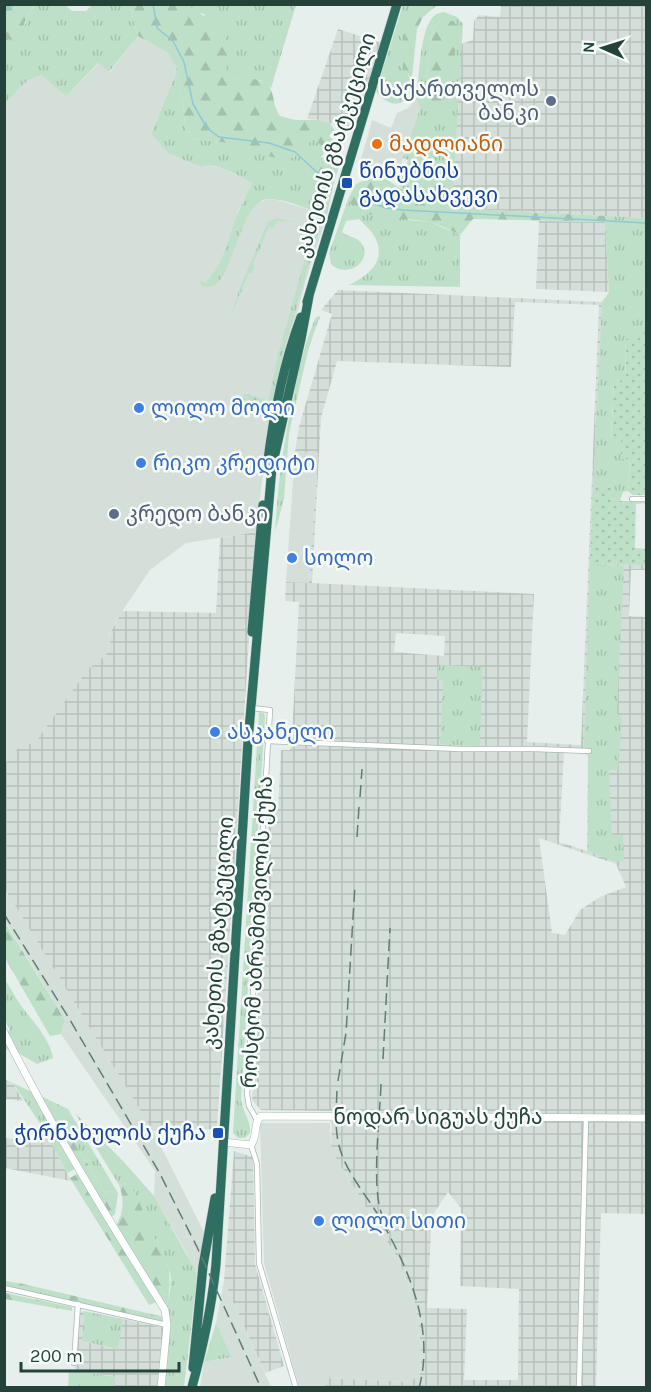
<svg xmlns="http://www.w3.org/2000/svg" width="651" height="1392" font-family="Karla,'Noto Sans Georgian',sans-serif">
  <defs>
    <pattern id="industrial-grid" width="8" height="8" patternUnits="userSpaceOnUse" patternTransform="scale(1.5)"><rect width="8" height="8" fill="#d4dfda"/><path d="M0 4h8M4 0v8" fill="none" stroke="#b6c1bc"/></pattern>
    <pattern id="grass-tufts" width="24" height="20" patternUnits="userSpaceOnUse" patternTransform="scale(1.5)"><rect width="24" height="20" fill="#bfe0c8"/><path d="M3 7l-1-3M5 7V3M7 7l1-3M15 17l-1-3M17 17v-4M19 17l1-3" fill="none" stroke="#a4c1ad"/></pattern>
    <pattern id="forest-firs" width="22" height="20" patternUnits="userSpaceOnUse" patternTransform="scale(1.5)"><rect width="22" height="20" fill="#bfe0c8"/><path d="M5 1l3.5 6h-7zM16 11l3.5 6h-7z" fill="#a4c1ad"/></pattern>
    <pattern id="park-dots" width="8" height="8" patternUnits="userSpaceOnUse" patternTransform="scale(1.5)"><rect width="8" height="8" fill="#bfe0c8"/><path d="M2 2h.1M6 6h.1" fill="none" stroke="#a4c1ad" stroke-width="1.8" stroke-linecap="round"/></pattern>
  </defs>
  <rect width="100%" height="100%" fill="#e6efeb"/>
  <!-- built -->
  <path fill="#d4dfda" d="M138 36 168 53 176 67 177 71 151 134 168 153 199 167 205 165 223 168 252 183 237 214 247 218 256 204 268 199 277 200 327 215 306 280 282 370 266 447 256 532 186 543 150 570 119 616 108 636 111 643 106 655 88 669 34 744H22L5 763V103L27 81 43 75 66 96 99 63 110 72Z
    M416 99 420 107 399 171 392 174 364 169 360 163 372 120 391 128 397 113 408 108Z
    M295 452H318L309 583 286 582Z
    M5 889 153 1131 205 1234 197 1277 186 1252 154 1196 155 1171 61 1034 65 1020 5 921Z
    M260 1123H330L331 1150 398 1259 413 1293 418 1319 421 1349 420 1375 409 1382 326 1378 325 1387H299L264 1263Z
    M224 1281 271 1387 200 1388 204 1362 232 1357 216 1323Z"/>
  <!-- industrial -->
  <path fill="url(#industrial-grid)" fill-rule="evenodd" d="M501 5H646V218L452 208 461 44 473 40 474 21 479 15 500 17Z
    M338 29 381 43 352 130 320 120 307 119Z
    M539 221 605 222 609 292 536 289Z
    M338 290 602 302 590 563 646 565V570H631L629 616 646 617V1214L601 1213 596 1387H325V1378L409 1382 420 1375 421 1349 418 1319 413 1293 398 1259 331 1150 332 1111 261 1110 252 1100 269 815 278 809 281 750H290L292 736 299 602 285 601 286 582 309 583 318 453 295 452 299 427 332 314 321 310ZM515 302 599 305 581 745 527 742 534 594 312 583 321 418 337 361 511 367ZM396 633 445 636 444 656 394 652ZM564 752 582 753 588 755 587 851 559 842ZM539 838 616 864 626 887 600 897 580 910 565 935 552 933ZM448 1192 461 1208 460 1286 519 1289 518 1380H464L467 1309 427 1308 432 1216Z
    M256 532 217 1129 153 1131 5 889V763L22 744H34L88 669 106 655 111 643 108 637 122 611 216 613 220 538Z
    M4 1079 13 1083 23 1101 5 1099Z
    M47 1134 71 1181 5 1168V1138L36 1142Z
    M234 1151 253 1157 255 1264 284 1366 265 1373 224 1281Z
    M84 1311 82 1341 117 1349 123 1319 165 1328 159 1387H114L115 1377 75 1370 79 1313Z"/>
  <!-- grass -->
  <path fill="url(#grass-tufts)" fill-rule="evenodd" d="M35 5H65L72 11H86L92 5H129L138 36 109 72 98 63 66 96 42 75 27 81 5 103V41L9 40 26 23 27 16Z
    M189 5H296L271 88 261 80 228 78 225 68 227 53 204 14 195 12Z
    M403 5H412C404 31 401 49 408 76L412 77C412 81 412 87 410 92 402 111 385 104 376 91Z
    M444 12 457 17 463 24 452 208 443 202 412 196 399 186 408 160 403 158 420 108 416 99C419 78 420 39 429 23 432 16 437 13 444 12ZM444 21H452L457 44 453 53 424 97 432 34 434 25Z
    M177 71 183 105 185 127 193 139 222 142 294 157 306 144 314 139 326 150 321 157 306 168 309 176 333 186 327 215 324 214 285 347 270 412 265 417 278 355 318 212C303 208 284 198 268 199 235 202 233 305 200 284L201 281 205 283C222 266 227 245 234 223 239 209 246 196 252 183 236 175 217 161 200 167L168 153 151 134Z
    M349 197 350 203 408 220 430 222 460 235V287L349 285C365 277 385 264 377 242 375 234 365 225 359 219L346 221 342 232C348 237 358 237 362 244 373 263 345 279 331 264L329 253Z
    M607 216 646 218V324L643 339H626L625 380 614 381 611 438H621L630 458 628 491 623 492 620 501H610V484H593L602 302 609 292 605 222Z
    M277 218 295 222 277 221 274 228 269 227 253 264 255 265 252 273H249L231 316 239 290 266 226 269 221Z
    M320 316V319L318 321 308 351 289 433 284 499 275 532C278 483 284 437 295 389 300 364 305 341 316 317Z
    M590 564 624 566 617 713 622 719 618 770H609L612 835H623L624 861H613L588 851V755L582 753 584 745Z
    M438 665 483 667 480 746 440 744 443 681 437 680Z
    M259 712 264 713 265 717 241 1100C243 1112 251 1121 250 1133L245 1138H238L233 1133Z
    M4 978C10 987 14 995 20 1004 31 1020 50 1038 53 1058L37 1064 20 1054 5 1049V1034L10 1030 5 1020Z
    M13 1083 68 1109 118 1193 110 1191 105 1193 68 1131 55 1129 47 1134Z
    M75 1113 123 1161 154 1196 194 1268 197 1277 184 1387H164L171 1326 166 1307 170 1291 171 1277 166 1260 158 1242 152 1236 126 1183 119 1185Z
    M84 1311 123 1319 118 1349 82 1341Z
    M216 1323 232 1357 204 1362Z
    M69 1369 115 1377 114 1387H68Z"/>
  <!-- forest -->
  <path fill="url(#forest-firs)" d="M4 5H35C33 8 28 13 27 17 22 30 19 37 5 41Z
    M129 5H189C200 17 221 20 226 39 230 52 224 65 228 78 241 79 265 75 271 90 275 100 273 105 280 116L295 120H320L330 123 334 130 329 136 337 144 326 150 314 139C303 146 297 156 286 161L222 142 193 139 185 127 183 105 176 67 168 53 138 36Z
    M412 5H437L423 17 417 29 412 77C393 70 407 19 412 5Z
    M444 21H452L457 25V44L440 111 425 104 424 97 432 34 434 25Z
    M321 157 340 163 333 186 309 176 306 168Z
    M371 178 386 179 412 196 443 202 452 208 607 216 605 222 473 219 460 235C450 230 439 224 428 222 398 216 377 224 350 203L349 197 356 184Z
    M4 921 65 1020 61 1034 50 1036 5 958Z
    M58 1129 68 1131 105 1193 110 1191 118 1193 115 1214 111 1217Z
    M52 1131 75 1169 67 1173 47 1134Z
    M79 1173 157 1302 149 1305 70 1178Z
    M126 1183C140 1194 142 1212 149 1228 151 1235 155 1238 159 1244 171 1264 172 1285 166 1307L116 1225C124 1213 124 1198 119 1185Z
    M5 1281 19 1283 164 1317 163 1322 157 1321 5 1286Z
    M5 1293 72 1307V1311L5 1299Z"/>
  <!-- park -->
  <path fill="url(#park-dots)" d="M646 324V495H633L628 491 630 459H621V438L611 439 614 381 625 380 626 339 642 338Z
    M244 393 269 401 265 417 246 414 242 407Z
    M593 484H611V501H646V503L636 504 635 548 646 549V565L590 564Z"/>
  <g fill="none" stroke-linecap="round" stroke-linejoin="round">
    <!-- stream -->
    <path stroke="#8ec9d4" stroke-width="1.5" d="M153 4 157 28 173 41 184 62 193 104 207 128 219 137 269 143 295 152 321 176
      M4 12 15 4
      M370 202 386 208 403 210 646 223"/>
    <!-- street casing -->
    <g stroke="#a8b8b2" stroke-width="6">
      <path id="street" d="M632 499H646
        M251 708 270 710 247 1094 249 1106 257 1120
        M267 741 460 749H534L589 751
        M251 1145 257 1164 259 1263 296 1388
        M4 1288 167 1325
        M74 1363 78 1304
        M579 1388 586 1118"/>
    </g>
    <!-- secondary casing -->
    <g stroke="#a4bbb3" stroke-width="8">
      <path id="secondary" d="M4 1032C52 1128 108 1219 165 1310L167 1325 161 1388
        M223 1142 251 1145C258 1136 253 1123 261 1116L646 1118"/>
    </g>
    <!-- highway casing -->
    <g stroke="#c2cac8" stroke-width="10">
      <path id="highway" d="M307 302 397 4
        M267 468C273 417 283 365 301 317
        M252 632 263 505
        M193 1368 203 1266 215 1198
        M192 1387C203 1347 212 1306 216 1264L248 741 272 467 301 339 309 296"/>
    </g>
    <!-- street -->
    <use href="#street" stroke="#fff" stroke-width="4.5"/>
    <!-- secondary -->
    <use href="#secondary" stroke="#fff" stroke-width="7"/>
    <!-- highway -->
    <use href="#highway" stroke="#2f6f62" stroke-width="9"/>
    <!-- rail -->
    <path stroke="#5f7d75" stroke-width="1.5" stroke-dasharray="12 6" stroke-linecap="butt" d="M360 797 362 769
      M357 837 359 807
      M4 914 70 1020 159 1172 197 1247 261 1388
      M383 1059 390 928
      M338 1081 346 1033 355 885
      M381 1084C380 1116 371 1188 382 1215
      M337 1091C336 1112 334 1135 342 1155 349 1174 364 1193 375 1210 406 1262 436 1326 419 1388"/>
  </g>
  <!-- markers -->
  <g fill="#5c6f8a" stroke="#f7fbf9" stroke-width="2">
    <circle cx="551" cy="101" r="6"/>
    <circle cx="114" cy="514" r="6"/>
  </g>
  <circle fill="#e8710a" stroke="#f7fbf9" stroke-width="2" cx="377" cy="144" r="6"/>
  <g fill="#1a4fb4" stroke="#f7fbf9" stroke-width="2">
    <rect x="341" y="177" width="12" height="12" rx="3"/>
    <rect x="212" y="1127" width="12" height="12" rx="3"/>
  </g>
  <g fill="#3f7fe0" stroke="#f7fbf9" stroke-width="2">
    <circle cx="139" cy="408" r="6"/>
    <circle cx="141" cy="463" r="6"/>
    <circle cx="292" cy="558" r="6"/>
    <circle cx="215" cy="732" r="6"/>
    <circle cx="319" cy="1221" r="6"/>
  </g>
  <g text-anchor="middle" stroke-width="5" stroke-linejoin="round" paint-order="stroke">
    <!-- service labels -->
    <g font-size="21" fill="#4e5e75" stroke="#f7fbf9" text-anchor="end">
      <text x="539" y="96">საქართველოს<tspan x="539" dy="24">ბანკი</tspan></text>
      <text x="126" y="521" text-anchor="start">კრედო ბანკი</text>
    </g>
    <!-- food labels -->
    <g font-size="21" fill="#c56008" stroke="#f7fbf9" text-anchor="start">
      <text x="389" y="151">მადლიანი</text>
    </g>
    <!-- street labels -->
    <g font-size="21" fill="#24423a" stroke="#f7fbf9">
      <text transform="translate(335 145) rotate(-73)" y="7">კახეთის გზატკეცილი</text>
      <text transform="translate(257 932) rotate(-87)" y="7">როსტომ აბრამიშვილის ქუჩა</text>
      <text transform="translate(218 933) rotate(-86)" y="7">კახეთის გზატკეცილი</text>
      <text x="438" y="1124">ნოდარ სიგუას ქუჩა</text>
    </g>
    <!-- transit labels -->
    <g font-size="21" fill="#164399" stroke="#f7fbf9" text-anchor="start">
      <text x="359" y="178">წინუბნის<tspan x="359" dy="24">გადასახვევი</tspan></text>
      <text x="206" y="1140" text-anchor="end">ჭირნახულის ქუჩა</text>
    </g>
    <!-- shop labels -->
    <g font-size="21" fill="#366cbe" stroke="#f7fbf9" text-anchor="start">
      <text x="151" y="415">ლილო მოლი</text>
      <text x="153" y="470">რიკო კრედიტი</text>
      <text x="304" y="565">სოლო</text>
      <text x="227" y="739">ასკანელი</text>
      <text x="331" y="1228">ლილო სითი</text>
    </g>
  </g>
  <!-- border -->
  <rect width="651" height="1392" fill="none" stroke="#24423a" stroke-width="12"/>
  <!-- north arrow -->
  <g transform="translate(603 48) rotate(273)" stroke="#f7fbf9" stroke-width="4.5" paint-order="stroke">
  <path d="M0-4.5L10 22L0 15L-10 22Z" fill="#24423a"/>
  <text y="-9" font-size="16" font-weight="bold" text-anchor="middle" fill="#24423a">N</text>
  </g>
  <!-- scale -->
  <path d="M21 1362v9h158v-9" fill="none" stroke="#24423a" stroke-width="3"/>
  <text x="30" y="1362" font-size="18" fill="#24423a" stroke="#f7fbf9" stroke-width="4.5" paint-order="stroke">200 m</text>
</svg>
